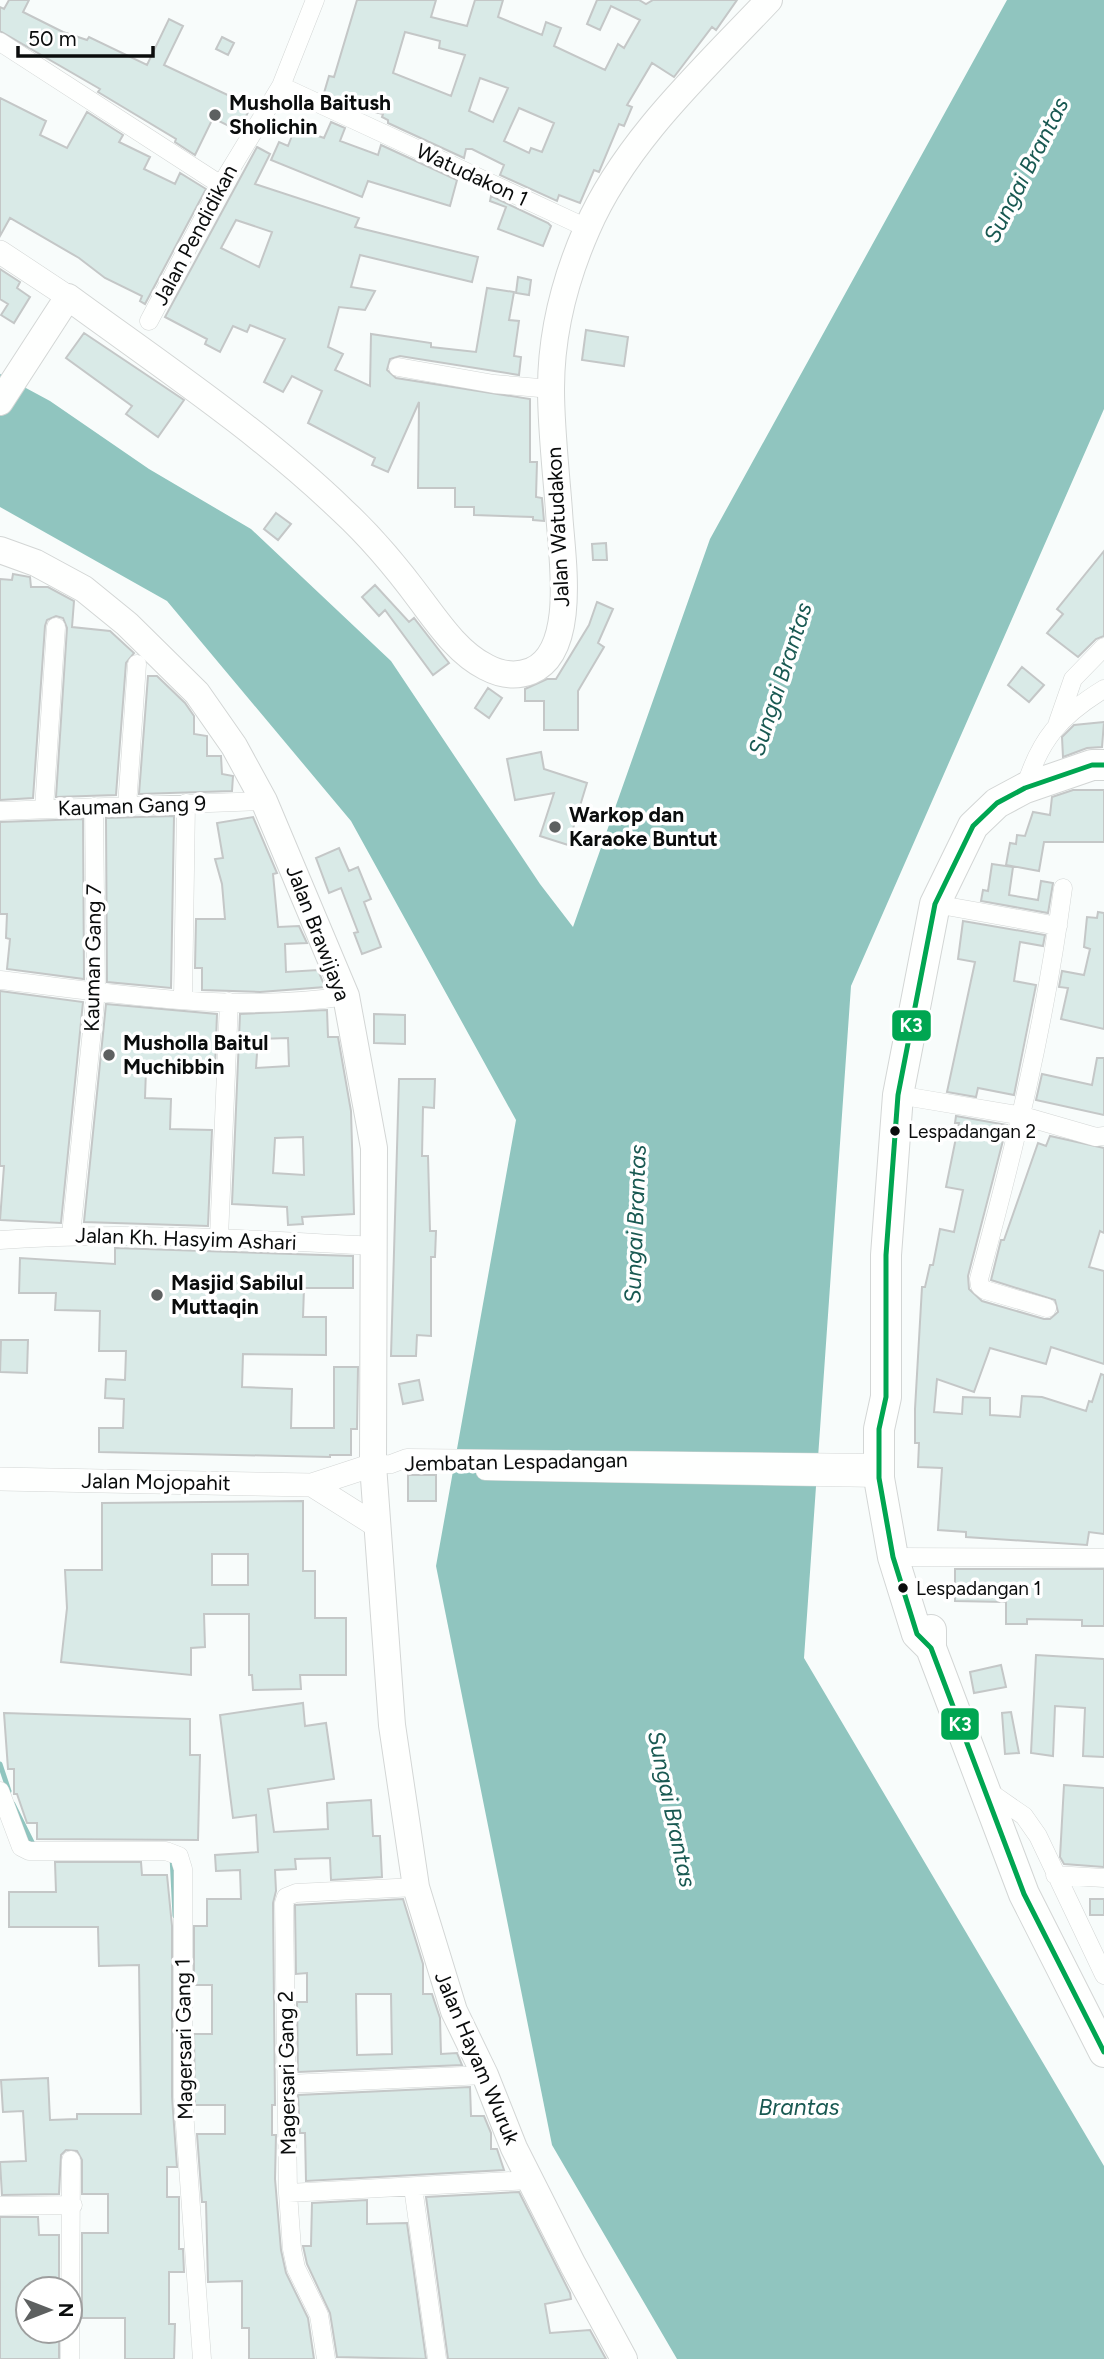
<svg xmlns="http://www.w3.org/2000/svg" width="1104" height="2359" font-family="Figtree,sans-serif">
  <rect width="100%" height="100%" fill="#f8fcfb"/>
  <!-- water -->
  <path fill="#90c5bf" d="M1007 0H1104V409L851 986 804 1658 1104 2166V2359H677L552 2145 436 1566 516 1120 351 821 167 601 0 507V374L50 401 149 469 251 529 391 661 540 884 573 927 710 539Z"/>
  <g fill="none" stroke-linecap="round" stroke-linejoin="round">
    <!-- stream -->
    <path stroke="#90c5bf" stroke-width="5" d="M0 1764 9 1791
      M13 1804 35 1848
      M172 1856 175 1916"/>
  </g>
  <!-- building -->
  <path fill="#d9eae7" stroke="#c4c7c7" stroke-width="2" fill-rule="evenodd" d="M9 0H29L23 12 63 32 87 40 89 37 147 65 169 19 183 26 164 65 251 106 239 131 213 118 195 155 175 142 176 139 98 92 100 89 0 31V7L4 9Z
    M357 0H436L431 17 467 26 475 0H503L498 17 542 35 546 22 561 28 554 46 605 70 618 44 624 48 640 20 611 6 600 30 587 24 597 0H639L646 4 653 0H737L716 30 712 27 674 77 652 63 627 105 632 107 624 126 619 124 599 172 594 170 580 203 559 195 557 201 500 175 504 165 472 149H466L464 158 388 123V120L382 117 383 114 354 107 324 93 329 76 334 77ZM405 32 440 41 439 48 465 55 451 96 393 73ZM480 78 508 88 493 122 469 111ZM519 108 554 123 542 152 531 148 529 153 504 141Z
    M222 37 234 43 228 55 216 49Z
    M0 98 46 121 40 135 67 148 87 112 123 135 119 142 150 157 144 169 175 184 180 173 206 189 145 304 140 301 142 296 105 278 79 258 10 218 0 236Z
    M331 122 345 128 340 141 378 155 381 145 457 180 450 206 368 181 362 197 271 160 279 142 288 146 295 128 324 138Z
    M257 147 270 154 255 184 359 218 355 227 478 257 472 282 360 255 351 287 375 291 365 310 339 307 328 347 343 354 335 370 370 386 371 334 431 343V347L476 352 487 288 514 292 509 320 519 321 514 356 521 357 519 375 400 356 390 359 387 370 396 378 530 399V462H537L536 497 542 498 544 521 533 520V517L474 515V507H455V488H418L419 402 388 472 372 465 375 458 308 423 322 391 292 376 283 392 264 382 285 339 250 325 247 332 233 326 220 352 205 344 207 339 165 317ZM236 220 272 232 259 267 221 248Z
    M491 196 548 223 551 226 543 246 498 229 506 207 490 201Z
    M0 269 20 282 17 288 30 297 14 323 1 315 8 304 0 299Z
    M518 277 531 280 529 295 516 293Z
    M586 330 628 337 624 366 582 360Z
    M84 333 184 400 158 437 126 414 132 406 66 358Z
    M276 513 291 524 278 540 264 529Z
    M606 543 607 560H593L592 544Z
    M1104 551V636L1096 639 1078 657 1047 633 1063 614 1057 609Z
    M13 574 30 577 31 587H48L74 601 72 627 110 631 134 653 126 663 116 795 56 797 67 628 63 618 56 616 47 620 45 626 33 798 0 800V579L12 580Z
    M375 585 409 622 414 618 449 663 433 675 385 610 379 616 362 597Z
    M597 602 613 609 598 643 604 647 578 691V730H544V701H525V689L547 679H556L589 625Z
    M1022 667 1044 685 1029 702 1008 685Z
    M148 676H157L185 703 194 716V734L207 736V756H221L222 774 233 776 232 791 139 794Z
    M488 688 502 698 489 718 475 708Z
    M1104 722 1102 747 1087 748 1063 757 1062 737 1074 725Z
    M541 752 544 769 587 783 568 845 540 836 554 793 515 800 507 759Z
    M1073 790H1104V842H1044L1039 871 1006 865 1010 843 1016 844 1017 835 1025 836 1033 812 1050 815 1052 797Z
    M174 816 171 988 107 982 106 818Z
    M253 817 277 873 273 874 278 927 299 926 307 943 285 944 286 972 318 970 325 987 260 992 202 990V968H195L196 919H225L222 884 215 859 223 858 217 823Z
    M83 819 84 979 7 969 10 939 6 938 7 914H0V822Z
    M339 848 349 871 358 867 371 899 364 902 381 947 362 954 354 933 358 932 341 888 329 893 316 858Z
    M992 864 1013 867 1009 895 1038 900 1041 881 1053 883 1048 913 981 901 983 890 988 891Z
    M1098 912 1104 913V1029L1061 1019 1068 988 1059 987 1062 971 1084 975 1090 949 1084 947 1087 917 1097 918Z
    M963 921 1045 935 1043 946 1020 942 1014 981 1036 985 1014 1095 978 1088 976 1097 947 1092 975 962 958 959Z
    M0 991 83 1002 61 1223 0 1220 4 1166H0Z
    M106 1004 217 1014 215 1068 168 1065V1070L146 1069 145 1098 171 1099 170 1129 212 1130 208 1226 84 1222Z
    M327 1010 328 1037H338L351 1111 354 1214 302 1217 303 1224 288 1225 287 1207 232 1204 240 1014ZM288 1038 289 1066 256 1068 258 1039ZM303 1137 304 1175 273 1173 275 1138Z
    M374 1014 405 1015V1044L374 1043Z
    M1097 1058H1104V1115L1036 1100 1042 1074 1092 1085Z
    M399 1079H435L434 1108 423 1107 422 1156H428L430 1231H436L435 1257H431V1336L417 1335 416 1356H391Z
    M956 1116 1007 1125 968 1276 969 1289 982 1301 1044 1319H1050L1058 1312 1055 1300 991 1280 1001 1240H1004L1038 1143 1046 1146 1050 1136 1104 1148V1233L1100 1231 1089 1267 1104 1271V1364L1051 1347 1046 1364 990 1348 974 1392 937 1379 934 1412 962 1414 963 1397 990 1398V1415L1020 1417 1022 1396 1042 1397 1086 1411 1089 1401 1092 1402 1101 1374 1104 1375V1534L1089 1532 1087 1545 966 1537V1532L938 1530 942 1468 918 1467 919 1443H915V1409L922 1287H925L930 1265H933L940 1229 954 1232 963 1190 946 1187 959 1123H955Z
    M115 1248 353 1256V1288H304L303 1317H326V1355L243 1354 242 1387 292 1389 291 1428H334V1367H358L357 1429H351V1455H330V1457L99 1452V1428H123L124 1399 105 1398 106 1379 125 1380 126 1351H99L100 1311 55 1310 56 1293H19L20 1258 115 1264Z
    M1 1340H28L27 1373 0 1372Z
    M419 1380 423 1400 403 1404 399 1384Z
    M408 1475H436V1501H408Z
    M303 1501V1571H315V1618H346V1675H300L301 1689 253 1690 252 1675H249V1614H204L205 1647 191 1648V1675L61 1662 67 1608 65 1570H102V1503ZM212 1554H248V1585H212Z
    M955 1569H1104V1626H1082V1620L1027 1619V1624H1006V1602L955 1601Z
    M1036 1655 1104 1659V1757L1083 1756 1085 1708 1055 1706 1053 1756 1031 1753Z
    M1001 1665 1006 1687 974 1693 970 1672Z
    M303 1703 305 1726 326 1723 334 1779 268 1789 274 1832 328 1829 327 1803 371 1800 373 1836H380L382 1877 331 1880 330 1858 295 1859 296 1869 275 1870 276 1891 273 1903 275 2105H272V2135H276L275 2179 281 2250 286 2273 308 2318 314 2359H249V2328H242V2281L208 2282 206 2202H202L197 2134H225V2105H195L194 2034H212V1985H194V1926H207V1899H241L240 1870 216 1871 215 1855 258 1852 256 1815 233 1818 220 1715Z
    M1011 1712 1019 1753 1005 1754 1002 1713Z
    M4 1713 190 1719V1755H200L198 1840 37 1839V1823H27L17 1794H14V1769H8Z
    M1064 1785 1104 1788V1867L1064 1864 1060 1857Z
    M55 1862H141L142 1875H167L172 1926V2097L177 2167H167V2197H179V2249H183L184 2272H169V2324H175L174 2359H125V2318H82V2233H108V2194H82V2160L77 2151 66 2150 61 2155 59 2194 2 2195 0 2162 26 2161 23 2111 3 2112 1 2080 48 2078 50 2120 77 2119V2114H141L139 1965 99 1966 98 1927H9V1892H56Z
    M403 1899 423 1964V1994H432L440 2018 441 2054 457 2053 462 2065 298 2072 297 2002H307V1973L296 1974 295 1905ZM356 1994H391L392 2054 357 2055Z
    M1090 1899H1104V1915H1090Z
    M470 2087 471 2116H484L491 2133V2149H497L504 2170 306 2181 305 2133H300L298 2095Z
    M519 2192 570 2293 571 2299 545 2304 550 2333 590 2330 606 2359H448L426 2197Z
    M367 2200V2224L407 2223 426 2359 337 2357 330 2313 307 2264 303 2246H311L312 2203Z
    M0 2217H38L39 2235H59V2289H28V2331H59V2359H0Z"/>
  <g fill="none" stroke-linecap="round" stroke-linejoin="round">
    <!-- minor casing -->
    <g stroke="#d3d6d5" stroke-width="19">
      <path id="minor" d="M0 42 221 185
        M281 86 587 228
        M149 321 221 185 281 86 315 0
        M398 367 494 384 551 389
        M1058 722 1073 679 1104 647
        M1025 788C1040 739 1060 716 1104 689
        M127 806 137 664
        M44 809 56 627
        M0 811 264 801
        M935 904 1058 926
        M0 980C113 993 232 1014 346 996
        M183 999 186 803
        M898 1095 1023 1116 1096 1137 1104 1136
        M71 1235 96 991 94 807
        M219 1237 229 1002
        M0 1240C124 1231 248 1239 372 1246
        M1047 1308 985 1290 980 1286 979 1279C1015 1147 1045 1024 1063 888
        M373 1465 391 1464 407 1458 879 1463
        M485 1471 879 1478
        M893 1557 1104 1558
        M0 1791 21 1847 29 1851H166L179 1856 183 1869V2097L202 2359
        M988 1791 1024 1816 1038 1836 1104 1975
        M1055 1875 1104 1878
        M288 2084 485 2075
        M413 2187 437 2359
        M288 2193 530 2180
        M0 2206 73 2205
        M70 2359 71 2160
        M326 2359 319 2315 296 2268 292 2249 288 2193 284 1903 286 1897 296 1893 416 1887"/>
    </g>
    <!-- tertiary casing -->
    <g stroke="#d3d6d5" stroke-width="24">
      <path id="tertiary" d="M0 252 68 297
        M0 1479 312 1485 373 1465
        M312 1485 377 1526"/>
    </g>
    <!-- secondary casing -->
    <g stroke="#d3d6d5" stroke-width="28">
      <path id="secondary" d="M0 402 68 297C161 365 260 431 343 511 371 537 397 568 420 599 438 623 458 653 486 667 501 675 516 677 531 671 579 651 561 552 559 511 556 471 551 429 551 389 551 334 565 279 587 229 625 141 704 69 769 0
        M0 550 36 563 84 589 127 624 197 693 234 746 264 801 346 996 374 1148 373 1465 392 1725 416 1887 454 2011 485 2075 514 2148 573 2265 624 2359"/>
    </g>
    <!-- primary casing -->
    <g stroke="#d3d6d5" stroke-width="32">
      <path id="primary" d="M931 1630V1648L1024 1894 1104 2052
        M931 1648 917 1634 893 1557 879 1478V1429L886 1397V1255L898 1095 935 904 973 826 997 803 1025 788 1092 765H1104"/>
    </g>
    <!-- minor -->
    <use href="#minor" stroke="#fefffe" stroke-width="18"/>
    <!-- tertiary -->
    <use href="#tertiary" stroke="#fefffe" stroke-width="23"/>
    <!-- secondary -->
    <use href="#secondary" stroke="#fefffe" stroke-width="26"/>
    <!-- primary -->
    <use href="#primary" stroke="#fefffe" stroke-width="30"/>
    <!-- bus-1 casing -->
    <g stroke="#fff" stroke-width="10">
      <path id="bus-1" d="M1104 765H1092L1025 788 997 803 973 826 935 904 898 1095 886 1255V1397L879 1429V1478L893 1557 917 1634 931 1648 1024 1894 1104 2052"/>
    </g>
    <!-- bus-1 -->
    <use href="#bus-1" stroke="#00a651" stroke-width="5"/>
  </g>
  <!-- markers -->
  <g fill="#5d6060" stroke="#fff" stroke-width="2.5">
    <circle cx="215" cy="115" r="7"/>
    <circle cx="555" cy="827" r="7"/>
    <circle cx="109" cy="1055" r="7"/>
    <circle cx="157" cy="1295" r="7"/>
  </g>
  <g fill="#0a0c0c" stroke="#fff" stroke-width="2.5">
    <circle cx="895" cy="1131" r="6"/>
    <circle cx="903" cy="1588" r="6"/>
  </g>
  <g text-anchor="middle" stroke-width="7" stroke-linejoin="round" paint-order="stroke">
    <!-- bus labels -->
    <g font-size="19" fill="#0a0c0c" stroke="#fff" text-anchor="start">
      <text x="908" y="1138">Lespadangan 2</text>
      <text x="916" y="1595">Lespadangan 1</text>
    </g>
    <!-- poi labels -->
    <g font-size="21" font-weight="bold" fill="#0a0c0c" stroke="#fff" text-anchor="start">
      <text x="229" y="110">Musholla Baitush<tspan x="229" dy="24">Sholichin</tspan></text>
      <text x="569" y="822">Warkop dan<tspan x="569" dy="24">Karaoke Buntut</tspan></text>
      <text x="123" y="1050">Musholla Baitul<tspan x="123" dy="24">Muchibbin</tspan></text>
      <text x="171" y="1290">Masjid Sabilul<tspan x="171" dy="24">Muttaqin</tspan></text>
    </g>
    <!-- street labels -->
    <g font-size="21" fill="#0a0c0c" stroke="#fff">
      <text transform="translate(472 175) rotate(25)" y="7">Watudakon 1</text>
      <text transform="translate(195 235) rotate(-62)" y="7">Jalan Pendidikan</text>
      <text transform="translate(558 527) rotate(-93)" y="7">Jalan Watudakon</text>
      <text transform="translate(132 806) rotate(-2)" y="7">Kauman Gang 9</text>
      <text transform="translate(318 933) rotate(69)" y="7">Jalan Brawijaya</text>
      <text transform="translate(93 958) rotate(-89)" y="7">Kauman Gang 7</text>
      <text transform="translate(186 1239) rotate(2)" y="7">Jalan Kh. Hasyim Ashari</text>
      <text transform="translate(516 1462) rotate(-1)" y="7">Jembatan Lespadangan</text>
      <text transform="translate(156 1482) rotate(1)" y="7">Jalan Mojopahit</text>
      <text transform="translate(184 2039) rotate(-91)" y="7">Magersari Gang 1</text>
      <text transform="translate(477 2058) rotate(67)" y="7">Jalan Hayam Wuruk</text>
      <text transform="translate(287 2073) rotate(-91)" y="7">Magersari Gang 2</text>
    </g>
    <!-- water labels -->
    <g font-size="23" font-style="italic" fill="#195952" stroke="#fff">
      <text transform="translate(1026 170) rotate(-63)" y="8">Sungai Brantas</text>
      <text transform="translate(780 679) rotate(-72)" y="8">Sungai Brantas</text>
      <text transform="translate(635 1224) rotate(-88)" y="8">Sungai Brantas</text>
      <text transform="translate(672 1809) rotate(78)" y="8">Sungai Brantas</text>
      <text x="799" y="2115">Brantas</text>
    </g>
  </g>
  <g stroke="#fff" stroke-width="2.5">
    <rect x="891" y="1009" width="41" height="33" rx="7" fill="#00a651"/>
    <rect x="940" y="1707" width="40" height="34" rx="7" fill="#00a651"/>
  </g>
  <g font-size="19" text-anchor="middle" font-weight="bold" fill="#fff">
    <text x="911" y="1032">K3</text>
    <text x="960" y="1731">K3</text>
  </g>
  <!-- north arrow -->
  <g transform="translate(49 2310) rotate(90)"><circle r="33" fill="#ffffff" stroke="#9d9e9e" stroke-width="2"/>
  <path d="M0-5L12 26L0 18L-12 26Z" fill="#5d6060"/>
  <text y="-10" font-size="19" font-weight="bold" text-anchor="middle" fill="#0a0c0c">N</text>
  </g>
  <!-- scale -->
  <path d="M18 46v10h135v-10" fill="none" stroke="#0a0c0c" stroke-width="3.5"/>
  <text x="28" y="46" font-size="21" fill="#0a0c0c" stroke="#ffffff" stroke-width="5" paint-order="stroke">50 m</text>
</svg>
